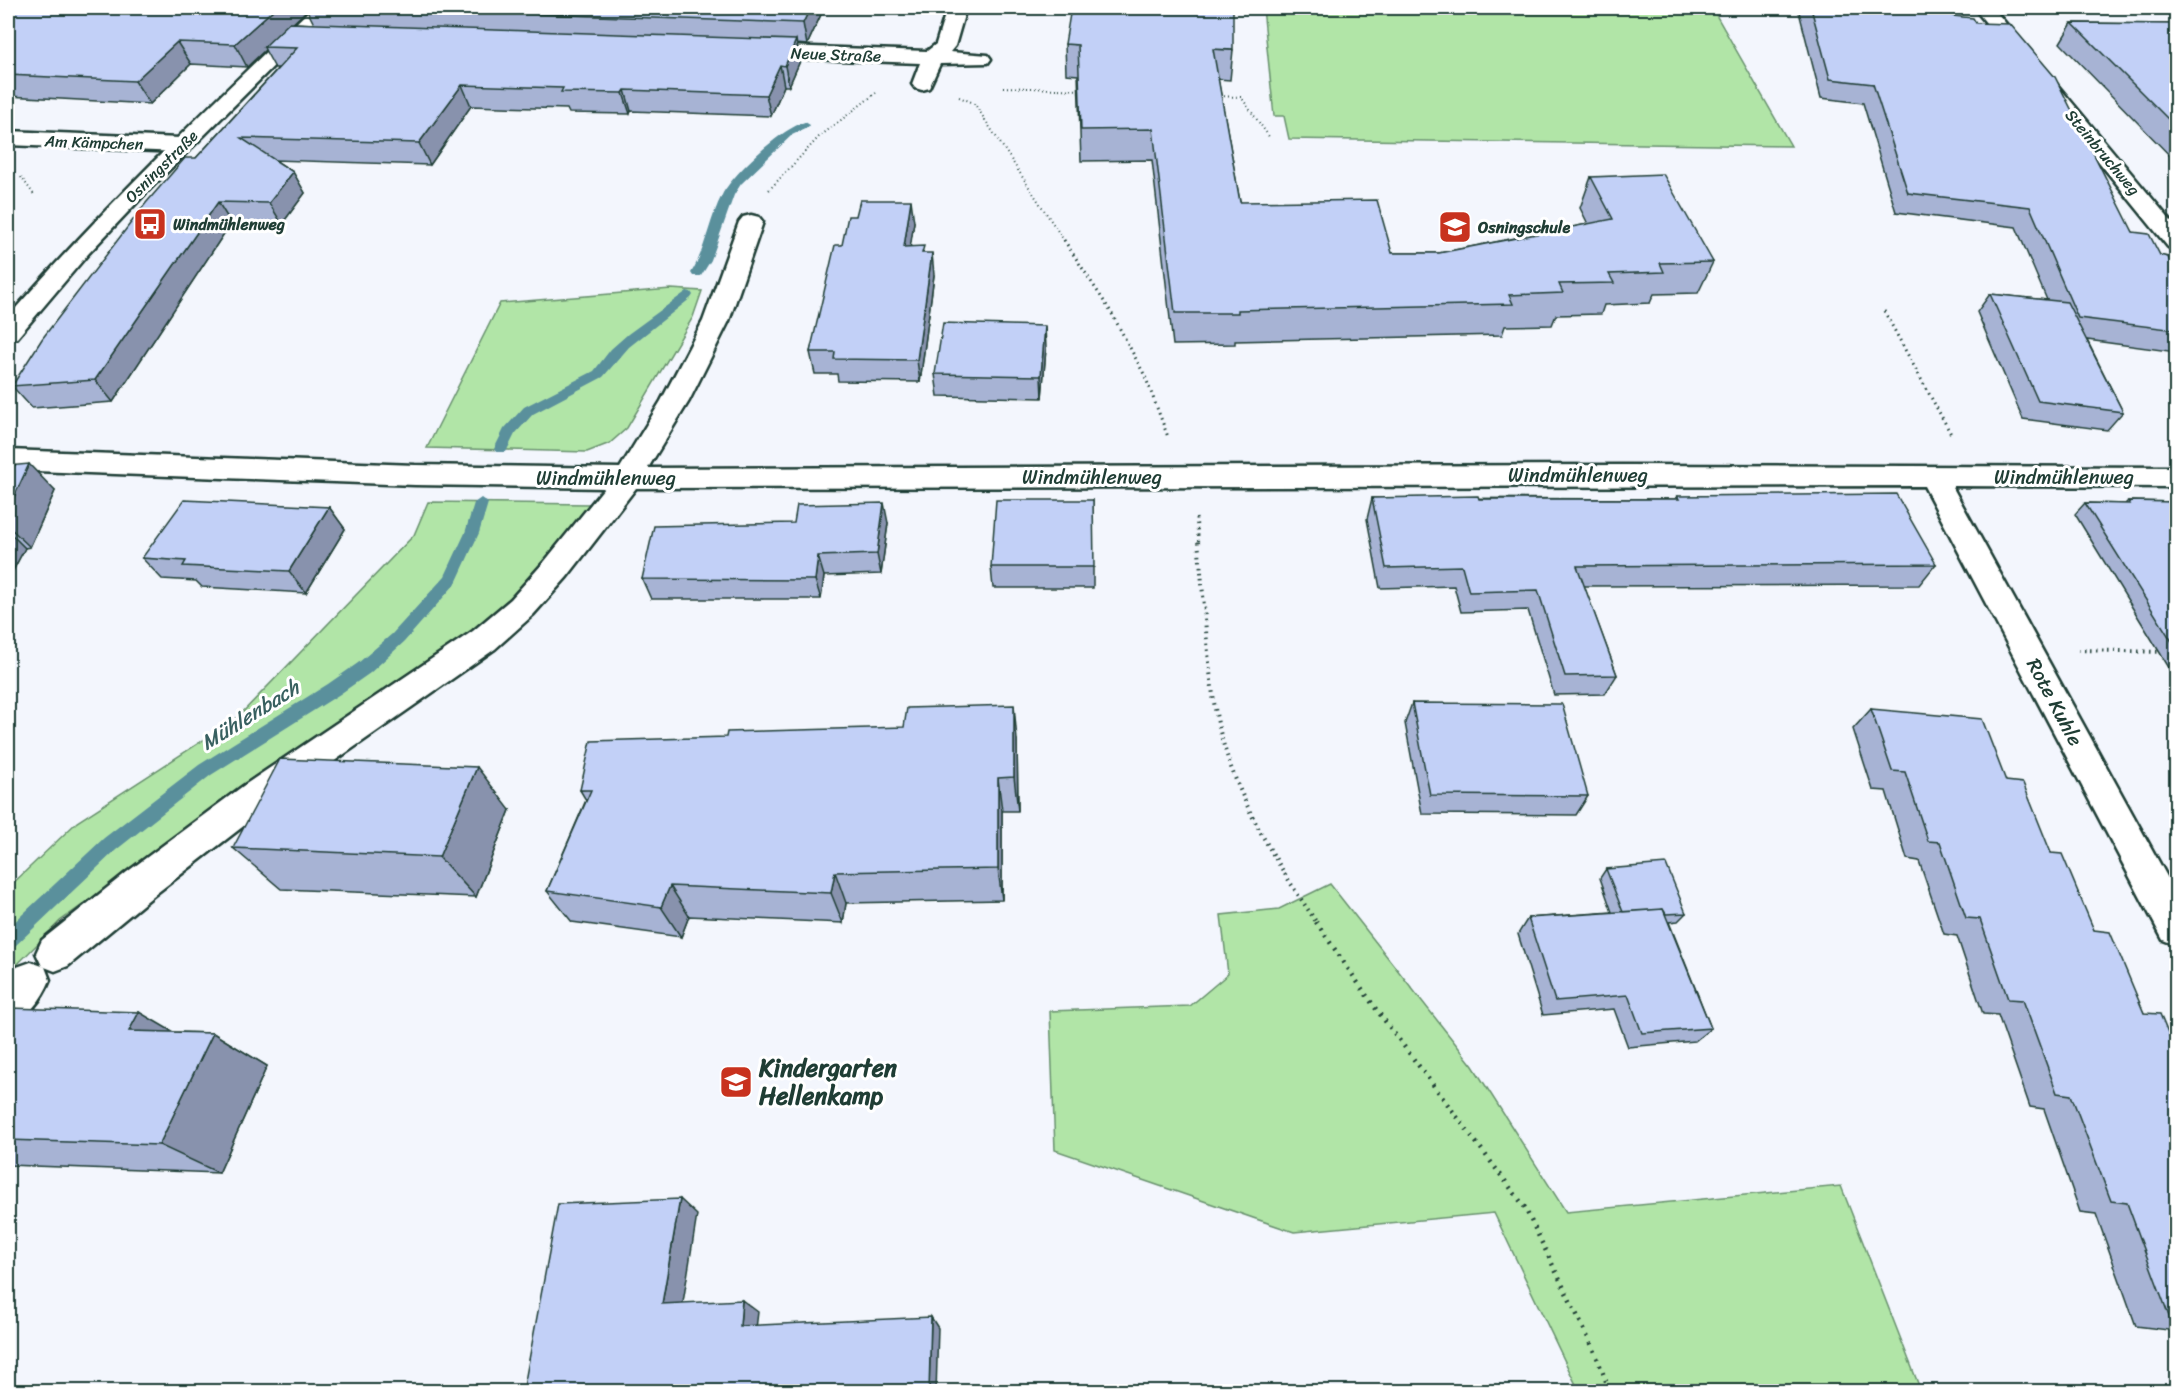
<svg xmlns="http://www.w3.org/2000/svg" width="2184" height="1399" font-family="Sriracha,sans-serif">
  <rect width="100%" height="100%" fill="#f3f6fd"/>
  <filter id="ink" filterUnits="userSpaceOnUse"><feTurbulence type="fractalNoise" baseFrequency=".0167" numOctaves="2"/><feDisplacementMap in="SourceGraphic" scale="12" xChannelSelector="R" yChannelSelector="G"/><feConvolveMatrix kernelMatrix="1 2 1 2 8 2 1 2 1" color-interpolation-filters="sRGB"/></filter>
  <g filter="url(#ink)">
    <!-- green -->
    <path fill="#b1e5a7" stroke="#68916e" stroke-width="1.5" d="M1263 8H1712L1791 146 1289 139 1284 116H1274Z
      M671 289 702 291 693 317 627 428 610 443 587 452 427 448 500 303Z
      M428 502 590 504 548 561 467 640 174 839 60 921 8 974V888L77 822 236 719 414 535Z
      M1330 884 1473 1066 1566 1212 1841 1186 1921 1391H1579L1494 1213 1294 1232 1055 1150 1050 1011 1190 1006 1228 974 1221 915 1279 909Z"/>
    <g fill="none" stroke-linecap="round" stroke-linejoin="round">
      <!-- stream -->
      <path fill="#5a909c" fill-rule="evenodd" d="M805 122 810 125 809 127 792 135 741 184 734 195 711 260 701 276H693L691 273C706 249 709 220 722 195 733 174 782 128 805 122Z
        M687 291 691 292 693 295 691 298 629 347 603 377 533 414 515 434 506 452H496L494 449 504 429 524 407 594 371 611 349 628 334Z
        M481 498 488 503 479 533 456 583 404 642 370 673 340 694 211 775 116 850 15 946 8 949V928L104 838 199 765 328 684 358 663 392 634 445 576 465 533 474 503Z"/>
      <!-- minor casing -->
      <g stroke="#1f3d34" stroke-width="5">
        <path id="minor" d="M947 8H966L955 46 950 52 988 55 991 59 988 63 940 64 929 88 922 90 915 88 912 84 920 63 753 57 746 55 743 51 746 47 753 45 927 51 936 44Z
          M1974 8H1993L2176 227V249L2168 247Z
          M8 131 180 138 188 140 191 145 188 150 180 152 8 145Z
          M751 215 759 217 763 222 729 321 689 401 648 468 1623 465 2176 467V487L1952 486 2176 893V945L2163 940 1924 486 636 488 567 577 533 615 495 649 267 808 153 896 68 966 55 971 42 966 36 953 42 940 127 872 243 786 473 631 511 599 545 561 604 488 415 485 8 470V450L415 465 620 468 661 401 703 321 739 222 743 217Z
          M31 962 45 967 50 980C42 1000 28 1017 8 1025V978L17 967Z"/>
      </g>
      <!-- major casing -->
      <g stroke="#1f3d34" stroke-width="5">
        <path id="major" d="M312 8H332L146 193 88 254 17 338 8 340V317C103 208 207 108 312 8Z"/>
      </g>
      <!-- path-far3 -->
      <path stroke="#1f3d34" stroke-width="2" stroke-dasharray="1 3" stroke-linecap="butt" d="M1003 87 1083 90
        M1216 96 1241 97 1270 138
        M959 97 974 103 1065 242
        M21 177 35 196
        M769 190 819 137 876 93
        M8 203 13 205"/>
      <!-- path-far2 -->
      <path stroke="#1f3d34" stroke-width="3" stroke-dasharray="1.5 4" stroke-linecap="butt" d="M1064 240 1111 312 1145 376 1168 437
        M1884 311 1951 434
        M1196 518 1199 544"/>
      <!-- path-far1 -->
      <path stroke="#1f3d34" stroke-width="4" stroke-dasharray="1.5 4.5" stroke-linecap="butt" d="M1198 542C1204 595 1206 649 1214 702 1226 782 1272 857 1317 923
        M2078 650 2164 652"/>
      <!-- path -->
      <path stroke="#1f3d34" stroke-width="4.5" stroke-dasharray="2 6" stroke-linecap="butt" d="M1316 922 1376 1009 1524 1206 1595 1352 1610 1392"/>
      <!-- minor -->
      <use href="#minor" fill="#fff" fill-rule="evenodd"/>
      <!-- major -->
      <use href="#major" fill="#fff" fill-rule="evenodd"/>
    </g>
    <!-- wall -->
    <path fill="#a7b3d4" stroke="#1f3d34" stroke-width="1.5" fill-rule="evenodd" d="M8 8H824L807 45 797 44 800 61 789 86H784L771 116 631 111 630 114 569 113 567 109 471 106 430 165 275 160 293 172 305 193 282 224 231 223 113 402 32 408 12 386 196 158 278 68H275L265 50 247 67 191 64 150 104 8 96ZM307 10 314 24 294 23Z
      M1798 8H1949L1953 16 1976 23 2133 232 2160 255 2176 274V352L2087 340 2123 412 2107 430 2023 419 1977 312 1990 294 2047 300 2016 227 1896 212 1863 103 1821 98Z
      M2072 23 2176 24V162L2060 43Z
      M1065 44 1233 50 1230 80 1218 79 1240 202 1392 253H1439L1588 224 1580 208 1591 177 1713 262 1698 293 1654 294 1650 303 1604 305 1601 314 1556 315 1552 325 1505 326 1502 335 1235 341V344L1173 345 1152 160 1081 161 1078 75 1066 74Z
      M914 222 910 246 924 253 934 275 920 382 838 381 837 374H815L810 352 842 245Z
      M1046 348 1042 398 938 396 935 374Z
      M8 466 55 491 30 547 25 548 8 580Z
      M1677 496 1936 564 1919 585 1584 586 1617 675 1605 694 1554 695 1528 610 1461 612 1454 586 1380 588 1367 519 1372 498 1675 499Z
      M1093 500V588H993L991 567Z
      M2128 501 2176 502V679L2075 514 2085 503 2125 504Z
      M329 507 345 529 306 593 202 587 196 581 162 579 142 558Z
      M888 523 881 574 824 576 821 599H651L642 579Z
      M1412 703 1588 796 1576 815 1422 814 1405 723Z
      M1871 709 2006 781 2051 853 2094 930 2144 1013 2176 1053V1331L2136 1326 2096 1214 2080 1212 2044 1109 2030 1107 1998 1015 1983 1014 1957 936 1944 934 1919 861 1907 859 1886 791 1873 790 1853 729Z
      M1017 740 1018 811H1002V900L846 903 843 923 689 916 681 937 572 922 547 891 586 800 580 790Z
      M510 810 476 897 281 889 233 848Z
      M1606 869 1686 913 1678 921 1669 922 1711 1028 1695 1041 1628 1047 1614 1009 1543 1015 1518 934 1528 918 1612 912 1600 878Z
      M8 1011 173 1032 213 1033 267 1066 219 1173 8 1165Z"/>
    <!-- shaded-wall -->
    <path fill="#8892ad" stroke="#1f3d34" stroke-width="1.5" d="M275 8H306L307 10 268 47H264L265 50 247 67 235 44Z
      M810 8H824L807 45 803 23Z
      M796 40 800 61 789 86 785 66Z
      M177 42 191 64 150 104 135 81Z
      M780 65 784 86 771 116 766 95Z
      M462 85 471 106 430 165 419 143Z
      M625 90 631 111 630 114 623 93Z
      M293 172 305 193 282 224 269 203Z
      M911 200 914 222 907 269 904 247Z
      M218 202 231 223 113 402 95 380Z
      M932 253 934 275 920 382 917 360Z
      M1045 326 1046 348 1042 398 1041 376Z
      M29 464 55 491 30 547 8 526V510Z
      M884 503 888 523 881 574 877 554Z
      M329 507 345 529 306 593 289 571Z
      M8 531 25 548 8 580Z
      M818 556 824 576 821 599 815 580Z
      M1014 705 1017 740 1018 811 1014 777Z
      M477 767 510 810 476 897 439 857Z
      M998 778 1002 811V900L998 869Z
      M835 872 846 903 843 923 831 893Z
      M670 886 689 916 681 937 661 907Z
      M139 1012 197 1046 129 1031Z
      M213 1033 267 1066 219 1173 159 1145Z
      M680 1199 697 1215 681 1315 662 1304Z
      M742 1300 758 1312 755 1337 740 1326Z
      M931 1317 938 1328 936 1392H929Z"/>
    <!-- building -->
    <path fill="#c2d0f7" stroke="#1f3d34" stroke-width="1.5" d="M8 8H275L235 44 177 42 135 81 8 75Z
      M362 8H810L803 23Z
      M1071 8H1233V50L1213 49 1240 202 1377 200 1392 253H1439L1613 219 1591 177 1663 174 1713 262 1660 263 1664 272 1609 274 1614 283 1559 284 1563 293 1509 295 1513 304 1238 310V313H1175L1153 129 1081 130 1078 45 1065 44Z
      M1811 8H1949L1953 16 1973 18 1976 23 2010 24 2055 77 2133 232 2149 234 2160 255 2168 257 2176 274V330L2078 318 2030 207 1908 193 1873 84 1830 79Z
      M289 23 796 40 785 66 780 65 766 95 625 90 623 93 561 92 563 88 462 85 419 143 241 138 293 172 269 203 218 202 95 380 12 386 42 339 146 203 185 158H196L297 48 264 47Z
      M2072 23 2176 24V127Z
      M860 200H911L904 247 924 246 922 253H932L917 360 834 359 835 352H810L835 245H842L848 216H856Z
      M1990 294 2067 302 2123 412 2038 401Z
      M943 323 1045 326 1041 376 935 374Z
      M29 464 8 510V466Z
      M1896 494 1936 564 1577 566 1617 675 1565 676 1538 590 1469 592 1462 566 1386 568 1372 498 1478 496 1479 499H1679L1677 496Z
      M184 500 329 507 289 571 183 566 186 561 142 558Z
      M996 500H1093L1094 567H991Z
      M2128 501 2176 502V648L2085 503 2130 504Z
      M884 503 877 554 818 556 815 580 642 579 654 526 794 523 797 505Z
      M1412 703 1562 704 1588 796 1430 795Z
      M1014 705V777L998 778V869L835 872 831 893 670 886 661 907 547 891 591 790H580L591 741 726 737 727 732 904 727 907 708Z
      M1871 709 1982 719 2006 781 2023 783 2051 853 2062 854 2094 930 2110 932 2144 1013 2160 1014 2176 1053V1319H2170L2127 1203 2111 1201 2071 1095 2057 1093 2023 1000 2008 999 1980 919 1966 918 1940 842 1928 841 1905 772 1892 771Z
      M280 759 477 767 439 857 233 848Z
      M1666 864 1686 913 1666 914 1663 909 1623 912 1606 869Z
      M1663 909 1711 1028 1642 1033 1628 995 1555 1001 1528 918Z
      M9 1008 139 1012 129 1031 213 1033 159 1145 8 1140V1011Z
      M680 1199 662 1304 742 1300 740 1326 931 1317 929 1392H523L558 1204Z"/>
  </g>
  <!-- icons -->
  <defs>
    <g id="bus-square" transform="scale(1.725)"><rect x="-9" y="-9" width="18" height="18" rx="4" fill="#c8321e" stroke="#fff"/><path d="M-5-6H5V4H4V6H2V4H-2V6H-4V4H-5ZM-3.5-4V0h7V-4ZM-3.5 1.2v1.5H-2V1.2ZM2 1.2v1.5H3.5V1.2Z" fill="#fff"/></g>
    <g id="school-square" transform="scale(1.725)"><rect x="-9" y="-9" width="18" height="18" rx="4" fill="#c8321e" stroke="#fff"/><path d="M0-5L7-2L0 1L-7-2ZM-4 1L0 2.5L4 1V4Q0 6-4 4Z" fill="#fff"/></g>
  </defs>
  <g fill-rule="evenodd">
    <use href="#bus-square" x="150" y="224"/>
    <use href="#school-square" x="1455" y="227"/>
    <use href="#school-square" x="736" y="1082"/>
  </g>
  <g text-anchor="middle" stroke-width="6" stroke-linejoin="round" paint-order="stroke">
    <!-- far-street labels -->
    <g font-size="16" fill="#1f3d34" stroke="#fff">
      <text transform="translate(836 54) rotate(2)" y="6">Neue Straße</text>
      <text transform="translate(94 142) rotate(2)" y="6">Am Kämpchen</text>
      <text transform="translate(2103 152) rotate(50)" y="6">Steinbruchweg</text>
      <text transform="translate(161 166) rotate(-45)" y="6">Osningstraße</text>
    </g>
    <!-- far-poi labels -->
    <g font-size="16" font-weight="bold" fill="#1f3d34" stroke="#fff" text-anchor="start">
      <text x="173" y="230">Windmühlenweg</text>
      <text x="1478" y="233">Osningschule</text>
    </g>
    <!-- street labels -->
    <g font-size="20" fill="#1f3d34" stroke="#fff">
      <text x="1578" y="482">Windmühlenweg</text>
      <text x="1092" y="484">Windmühlenweg</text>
      <text x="2064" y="484">Windmühlenweg</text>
      <text x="606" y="485">Windmühlenweg</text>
      <text transform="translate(2055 702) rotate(62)" y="7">Rote Kuhle</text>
    </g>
    <!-- water labels -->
    <g font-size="21" font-style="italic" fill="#386060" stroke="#fff">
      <text transform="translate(250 715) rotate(-32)" y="7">Mühlenbach</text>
    </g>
    <!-- near-poi labels -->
    <g font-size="24" font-weight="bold" fill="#1f3d34" stroke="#fff" text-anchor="start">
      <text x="759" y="1076">Kindergarten<tspan x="759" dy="28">Hellenkamp</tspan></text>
    </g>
  </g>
  <!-- margin -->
  <rect width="2184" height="1399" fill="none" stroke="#fff" stroke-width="30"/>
  <rect x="15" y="15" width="2154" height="1369" fill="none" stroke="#1f3d34" stroke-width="2" filter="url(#ink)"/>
</svg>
